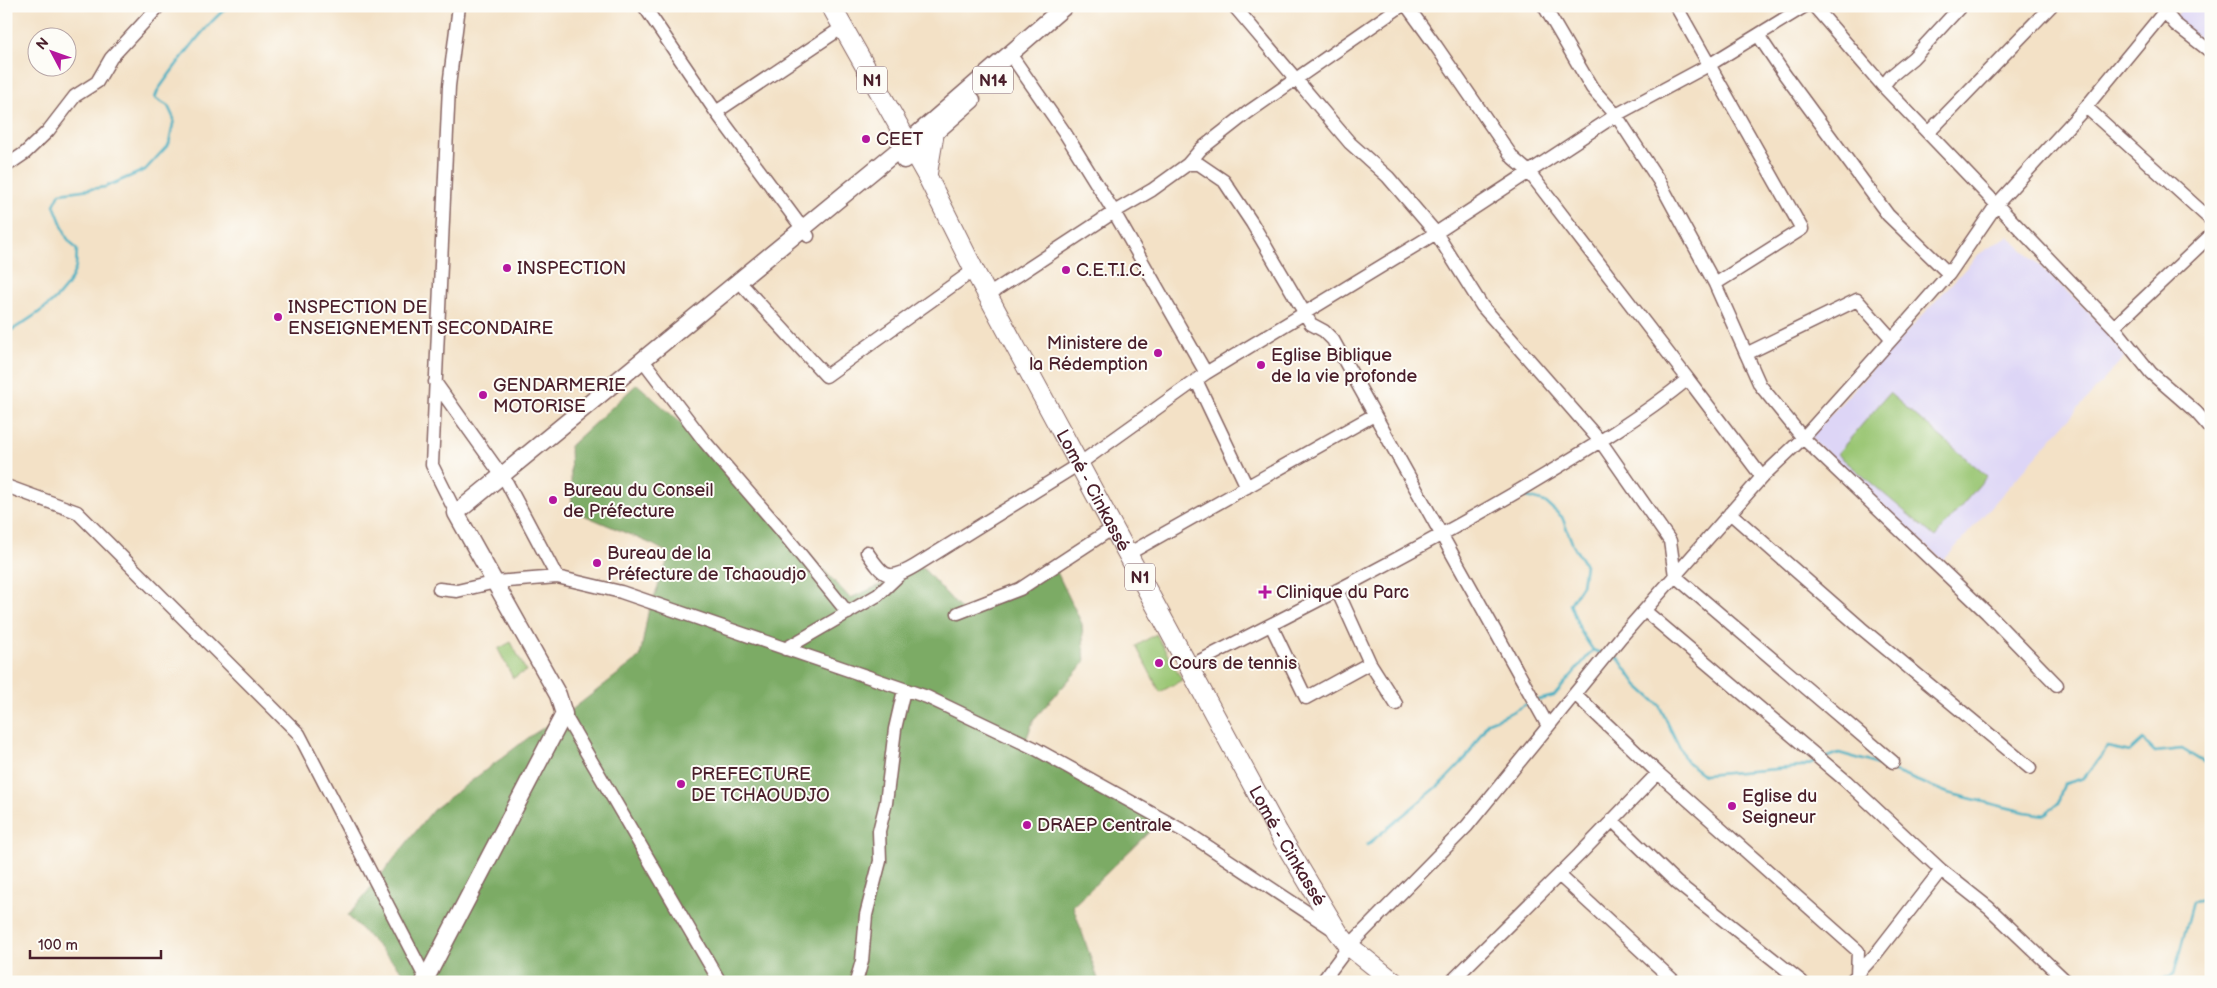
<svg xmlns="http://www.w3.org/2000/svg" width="2217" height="988" font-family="'Balsamiq Sans',sans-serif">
  <rect width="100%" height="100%" fill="#fdfcf7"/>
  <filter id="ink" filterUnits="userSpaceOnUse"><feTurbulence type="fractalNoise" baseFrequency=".02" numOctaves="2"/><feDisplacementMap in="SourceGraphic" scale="10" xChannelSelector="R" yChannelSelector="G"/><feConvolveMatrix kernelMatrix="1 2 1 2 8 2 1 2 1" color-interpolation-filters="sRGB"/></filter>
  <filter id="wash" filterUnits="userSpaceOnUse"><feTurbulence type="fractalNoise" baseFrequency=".0096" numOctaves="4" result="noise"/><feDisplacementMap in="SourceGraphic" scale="20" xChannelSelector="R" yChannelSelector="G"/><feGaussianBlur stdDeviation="1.12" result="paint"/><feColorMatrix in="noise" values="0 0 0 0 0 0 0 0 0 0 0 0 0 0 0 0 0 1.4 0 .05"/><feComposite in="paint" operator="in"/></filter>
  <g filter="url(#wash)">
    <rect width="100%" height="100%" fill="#f3e1c6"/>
    <!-- built -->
    <path fill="#ddd5f6" d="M2184 6H2211V48L2174 19Z
      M2008 236 2090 313 2125 356 1944 560 1929 549 1810 437 1979 254Z"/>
    <!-- green -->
    <path fill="#9ac673" stroke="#72724f" d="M1889 393 1987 476 1935 537 1837 454Z
      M1156 634 1182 680 1160 692 1136 646Z
      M511 642 526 671 513 678 498 649Z"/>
    <!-- forest -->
    <path fill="#7bab65" stroke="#626548" d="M637 384 710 449 850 598 922 567 966 615 1056 570 1082 624 1085 662 1034 719 1024 745 1153 820 1152 829 1073 906 1099 982H413L348 916 433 810 532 735 569 712 640 657 648 613 670 554 654 545 572 510 570 446Z"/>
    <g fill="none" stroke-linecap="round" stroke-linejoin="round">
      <!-- stream -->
      <path stroke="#44afc2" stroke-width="2.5" d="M6 334C30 318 65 300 75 270 77 264 76 257 77 250L67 238 54 205 60 193 105 187 145 170 169 144 174 119 168 106 155 98 158 90C171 72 213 13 231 6
        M1520 495 1545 502 1562 517 1573 545 1585 565 1582 585 1570 604 1581 632 1593 650
        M1610 656 1619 659 1637 685 1659 705 1686 761 1704 775 1801 767 1816 761
        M1538 700 1554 696 1593 650 1603 654
        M1826 758 1839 753 1867 761 1948 793 2025 812 2045 815 2058 803 2064 784 2084 778 2108 747 2130 752 2143 740 2155 752 2182 749 2205 763 2211 759
        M1367 845 1442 783 1466 758 1488 722 1508 714 1530 702
        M2157 982 2174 974 2193 902 2211 899"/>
    </g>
  </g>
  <g filter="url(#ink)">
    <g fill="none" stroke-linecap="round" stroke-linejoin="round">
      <!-- minor casing -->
      <g stroke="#856361" stroke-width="15">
        <path id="minor" d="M644 6 716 112 843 27
          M1234 6 1350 143 1388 177 1436 233 1482 306 1601 442 1670 541 1675 576 1893 762
          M1407 6 1436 46 1513 158 1529 172 1688 379
          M1544 6 1592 88 1616 115 1659 181 1715 284 1760 385 1803 438 1987 613 2057 685
          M1676 6 1802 229 1715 284
          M1814 6 1883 86 2114 327 2151 373 2196 412 2211 429
          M2165 12 2175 24 2211 52
          M1758 35 1785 75 1888 215 1949 274
          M1015 61 1065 133 1114 212 1206 373
          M1883 86 1891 76 1913 58 1961 6
          M2086 107 2211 220
          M716 112 808 236
          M1928 133 2051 6
          M1188 164H1199L1224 181 1252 223 1311 324 1324 331 1333 340 1548 726
          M6 166 25 153 48 131 75 96 97 82 111 58 159 6
          M745 288 826 376 974 270
          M988 295 1114 212 1152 190 1188 164 1201 149 1247 113 1401 6
          M2114 327 2211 235
          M1746 354 1857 300 1892 339
          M648 367 705 442 780 529 848 613
          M1196 380 1247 487
          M435 382 507 483 557 577 621 592 927 697 1034 748 1189 834 1334 930
          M6 486 77 512 299 734 426 979
          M456 513 432 465 449 86 459 6
          M1730 513 1861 628 2030 768
          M867 552C884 577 888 582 915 566L1079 464 1206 373 1436 233 1616 115 1709 65 1805 6
          M1128 554 1374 415
          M439 589 457 591 496 582 557 577
          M1337 590 1370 663 1396 704
          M1645 611 1846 781 1941 870 1989 908 2067 982
          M958 613 1020 589 1113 528
          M1271 625 1306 698 1370 663
          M785 649 878 595 898 576
          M1188 667C1300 610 1412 553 1520 490 1578 455 1635 422 1688 379L1762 477
          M1575 694 1658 773 1858 951 1857 975
          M564 714 720 982
          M1612 820 1677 883 1802 982
          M1559 875 1675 982
          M856 982 862 961 866 915 880 861 879 831 886 803 895 729 904 690
          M1322 982 1349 946 1467 826 1621 637 1762 477 1803 438 1892 339 1949 274 1997 204 2086 107 2169 6
          M1451 982 1579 855 1658 773
          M1850 982 1875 955 1941 870"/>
      </g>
      <!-- major casing -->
      <g stroke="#856361" stroke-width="19">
        <path id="major" d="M904 160 972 100
          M424 982 564 714 558 695 456 513 907 143 1065 6"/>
      </g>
      <!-- highway casing -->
      <g stroke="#856361" stroke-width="21">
        <g id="highway">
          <path id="s1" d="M831 6 927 176 974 270 1278 832 1338 932 1349 946 1394 982"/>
          <path d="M927 176 934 135"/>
        </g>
      </g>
      <!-- minor -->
      <use href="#minor" stroke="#fff" stroke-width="12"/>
      <!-- major -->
      <use href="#major" stroke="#fff" stroke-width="16"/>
      <!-- highway -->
      <use href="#highway" stroke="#fff" stroke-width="19"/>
    </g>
  </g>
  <!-- markers -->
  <g fill="#b5179e" stroke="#fdfcf7" stroke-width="2">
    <circle cx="866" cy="139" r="5"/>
    <circle cx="507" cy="268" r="5"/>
    <circle cx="1066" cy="270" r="5"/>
    <circle cx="278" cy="317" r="5"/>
    <circle cx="1158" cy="353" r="5"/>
    <circle cx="1261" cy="365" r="5"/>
    <circle cx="483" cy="395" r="5"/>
    <circle cx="553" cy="500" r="5"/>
    <circle cx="597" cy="563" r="5"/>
    <path d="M1262.5 584.5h5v5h5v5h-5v5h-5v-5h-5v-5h5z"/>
    <circle cx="1159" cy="663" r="5"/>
    <circle cx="681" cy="784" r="5"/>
    <circle cx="1732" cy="806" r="5"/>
    <circle cx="1027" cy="825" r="5"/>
  </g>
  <g text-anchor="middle" stroke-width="4" stroke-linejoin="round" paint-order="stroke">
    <!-- shield labels -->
    <g fill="#fdfcf7" stroke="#806168" stroke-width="1">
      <rect x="857" y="66.5" width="30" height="27" rx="4"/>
      <rect x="973" y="66.5" width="40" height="27" rx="4"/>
      <rect x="1125" y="563.5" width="30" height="27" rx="4"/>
    </g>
    <g font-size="16" font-weight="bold" fill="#4a1f2b">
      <text x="872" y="86">N1</text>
      <text x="993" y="86">N14</text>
      <text x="1140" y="583">N1</text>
    </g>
    <!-- poi labels -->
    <g font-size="18" fill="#4a1f2b" stroke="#fdfcf7" text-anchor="start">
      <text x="876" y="145">CEET</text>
      <text x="517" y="274">INSPECTION</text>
      <text x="1076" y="276">C.E.T.I.C.</text>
      <text x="288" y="313">INSPECTION DE<tspan x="288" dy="21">ENSEIGNEMENT SECONDAIRE</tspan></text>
      <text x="1148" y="349" text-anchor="end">Ministere de<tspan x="1148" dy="21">la Rédemption</tspan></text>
      <text x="1271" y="361">Eglise Biblique<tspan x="1271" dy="21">de la vie profonde</tspan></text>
      <text x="493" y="391">GENDARMERIE<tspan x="493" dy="21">MOTORISE</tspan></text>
      <text x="563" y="496">Bureau du Conseil<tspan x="563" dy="21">de Préfecture</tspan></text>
      <text x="607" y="559">Bureau de la<tspan x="607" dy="21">Préfecture de Tchaoudjo</tspan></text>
      <text x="1276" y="598">Clinique du Parc</text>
      <text x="1169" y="669">Cours de tennis</text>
      <text x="691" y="780">PREFECTURE<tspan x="691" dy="21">DE TCHAOUDJO</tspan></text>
      <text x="1742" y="802">Eglise du<tspan x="1742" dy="21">Seigneur</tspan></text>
      <text x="1037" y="831">DRAEP Centrale</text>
    </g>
    <!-- street labels -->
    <g font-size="18" fill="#4a1f2b" stroke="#fdfcf7">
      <text dy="6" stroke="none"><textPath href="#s1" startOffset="551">Lomé - Cinkassé</textPath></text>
      <text dy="6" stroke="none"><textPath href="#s1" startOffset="956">Lomé - Cinkassé</textPath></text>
    </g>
  </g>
  <!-- margin -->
  <rect width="2217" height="988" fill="none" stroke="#fdfcf7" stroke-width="25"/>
  <!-- north arrow -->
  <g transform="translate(52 52) rotate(311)"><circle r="24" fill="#fdfcf7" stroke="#b5a4a5"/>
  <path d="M0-4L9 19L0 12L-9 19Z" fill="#b5179e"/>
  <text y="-8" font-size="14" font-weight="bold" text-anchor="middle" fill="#4a1f2b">N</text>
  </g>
  <!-- scale -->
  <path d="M30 950v8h131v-8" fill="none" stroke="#4a1f2b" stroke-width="2.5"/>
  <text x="38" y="950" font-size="15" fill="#4a1f2b" stroke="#fdfcf7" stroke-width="4" paint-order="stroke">100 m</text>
</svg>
